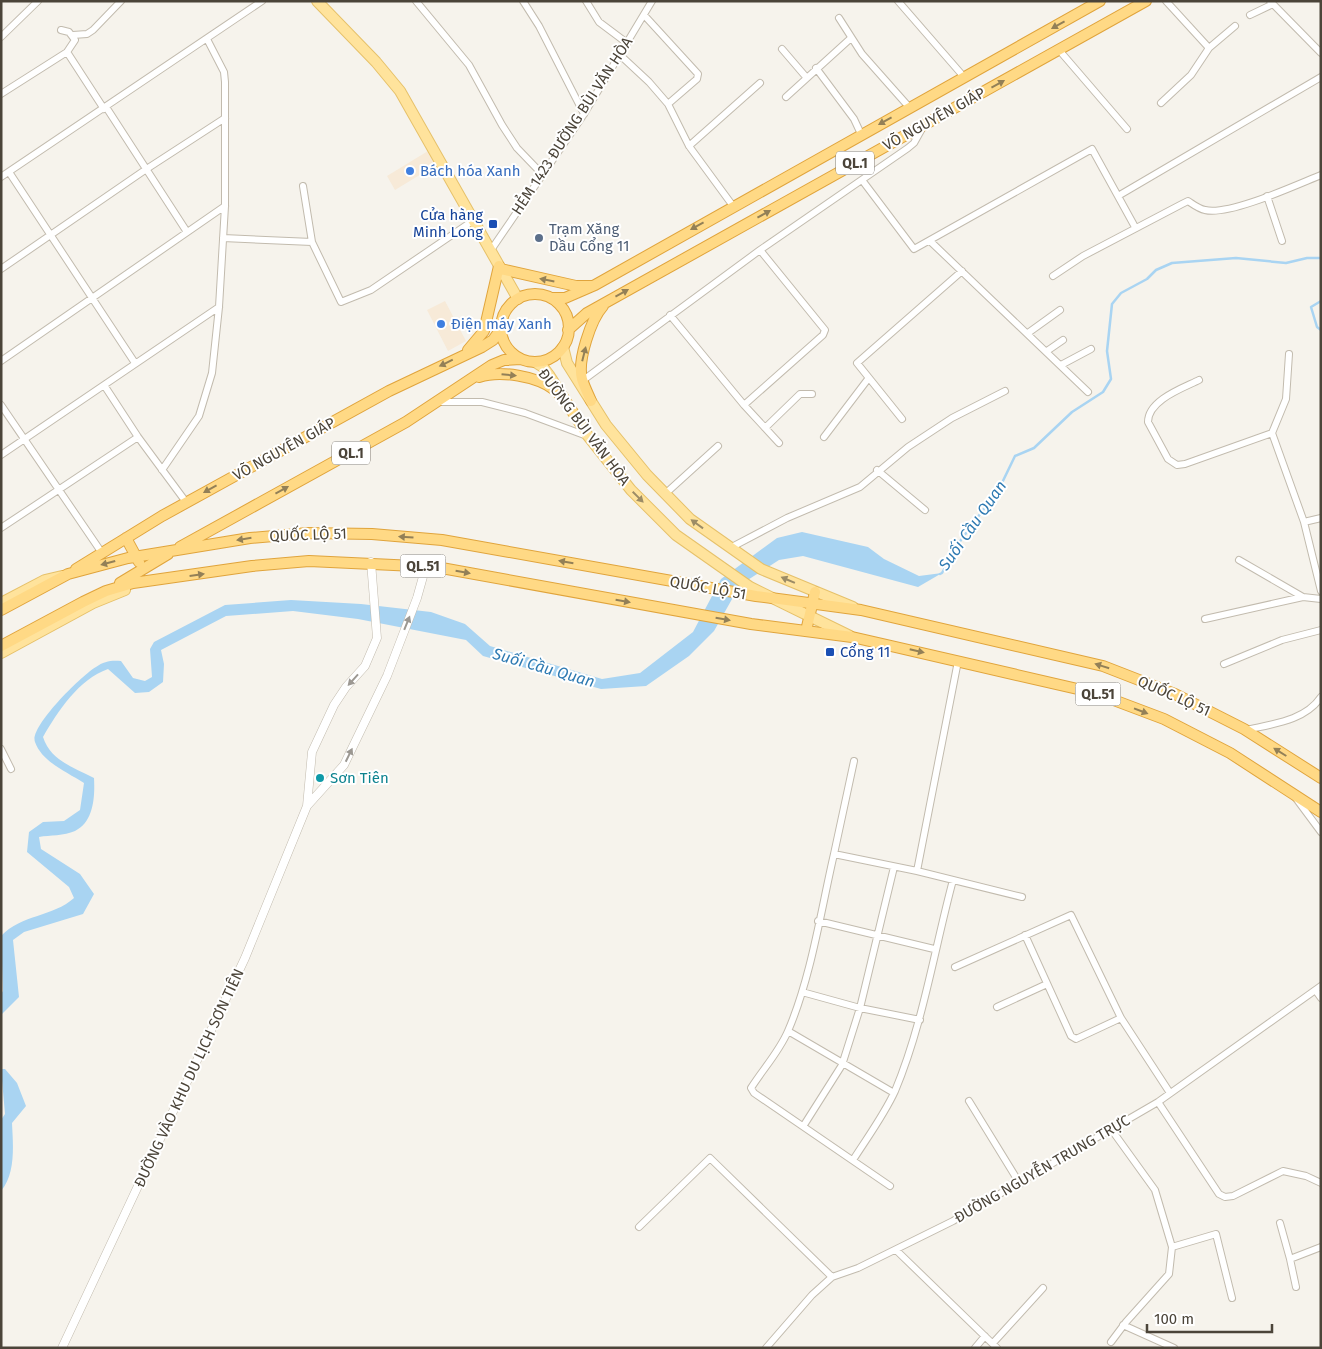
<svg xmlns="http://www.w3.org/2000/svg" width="1322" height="1349" font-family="'Fira Sans',sans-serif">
  <rect width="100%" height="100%" fill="#f6f3ec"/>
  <!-- commercial -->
  <path fill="#f7ead8" d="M428 151 436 165 395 190 387 176Z
    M445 301 466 341 448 351 427 310Z"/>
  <!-- water -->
  <path fill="#a9d4f2" d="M802 532 868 547 884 559 919 576 942 573 918 587 803 556 779 560 740 585 714 631 689 656 646 686 601 689 483 656 466 640 358 619 293 611 226 616 161 650 164 664 163 682 149 692 135 693 108 669C79 679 58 711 43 737 51 761 73 767 94 778 95 796 94 822 75 831 64 836 50 835 39 837L41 849 80 874 94 894 83 914 24 932 13 940 19 997 1 1015V994L3 991 1 936C22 914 53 917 74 898L69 887 27 852 29 832 43 822 64 821 80 810 84 783C67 772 42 762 35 742 29 727 82 675 96 667 104 661 112 660 121 661L133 678 145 681 152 677 150 649 154 642 225 605 291 600 361 604 431 612 465 624 490 646 602 679 640 673 693 632 721 579 777 538Z
    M1 1069H5L17 1083 26 1106 12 1123C13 1145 16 1173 1 1191V1120L5 1114Z"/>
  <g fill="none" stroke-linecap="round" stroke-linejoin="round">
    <!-- stream -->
    <path stroke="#a9d4f2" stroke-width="2.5" d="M1321 301 1311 307 1317 327 1321 330
      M940 574 942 573 958 544 1000 487 1015 456 1034 448 1072 412 1103 392 1111 379 1107 351 1112 304 1121 293 1147 279 1156 270 1172 263 1236 258 1286 263 1307 258H1321"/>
    <!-- minor casing -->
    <g stroke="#c2bbae" stroke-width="8">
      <path id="minor" d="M416 1 469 65 502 125 517 148 542 174
        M523 1 539 26 584 114
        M586 1 599 22 627 43
        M898 1 964 77
        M1166 1 1209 48
        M1270 1 1321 53
        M644 15 698 74 697 79 668 104
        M1250 15 1273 4
        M839 18 862 54 909 107
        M61 30 69 32 75 40 67 52
        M73 35 87 34 93 30 121 1
        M1 37 38 1
        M782 49 806 77
        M1059 50 1127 129
        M620 55 649 82 668 104 689 146 733 206
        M816 68 854 119 861 134
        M1 94 67 52 104 109
        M786 97 851 38
        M1161 103 1191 75 1209 48 1235 26
        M106 107 187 232
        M689 146 760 83
        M9 172 135 363
        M1 177 262 1
        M862 180 914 249 1092 149 1135 227
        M303 186 312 242
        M1118 196 1321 77
        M1267 196 1282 241
        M223 238 312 242 341 302 371 290 474 220
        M930 241 1088 392
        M491 250 584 114 652 1
        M1 269 145 170 225 118
        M1053 276 1083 256 1182 204 1188 201C1194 205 1199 209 1205 210 1229 216 1296 185 1321 175
        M670 315 744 405 823 335 825 330 760 250
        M1028 333 1060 310
        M1047 351 1063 340
        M1 361 225 206
        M1061 365 1091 349
        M1199 380C1183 388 1148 400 1148 422L1168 459 1177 465 1185 464 1272 433 1304 522 1321 591
        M582 381 760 250 908 148 914 143 924 125
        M104 385 138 437 186 502
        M438 402H482L525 413 587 436
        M1 405 102 553
        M744 405 779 443
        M902 419 857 363 962 271
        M765 428 800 394H812
        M1272 433 1286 399 1289 354
        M824 437 868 379
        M1 455 219 307
        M162 470 199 416 212 373 219 307 225 206V82L224 72 207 39
        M877 470 925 510
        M665 494 718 446
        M1304 522 1321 518
        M1 528 138 437
        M730 548 787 518 860 487 908 447 952 418 1005 391
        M1239 560 1303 597 1321 599
        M1205 619 1303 597
        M1224 664 1282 640 1321 630
        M1246 730C1272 724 1305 721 1321 697
        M1 749 11 769
        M1295 797 1321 832
        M834 854 854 761
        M917 871 1022 897
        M818 921 934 949
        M1025 935 1071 1036 1076 1039 1121 1018
        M955 967 1071 915 1121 1018 1170 1093
        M1316 991 1321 998
        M802 992 860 1008 920 1020
        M997 1007 1047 984
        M788 1031 894 1093
        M969 1101 1020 1184
        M1158 1102 1219 1194 1225 1197 1233 1196 1283 1171 1306 1176 1321 1183
        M804 1125 842 1065 860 1008 894 867
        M853 1160C867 1138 884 1115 895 1091 923 1024 934 951 953 880
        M890 1186 754 1093 751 1088C763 1069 779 1052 788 1031 811 978 821 910 834 854L917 871 958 661
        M1280 1223 1290 1259
        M639 1227 710 1158 832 1277
        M1172 1247 1216 1234 1232 1298
        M896 1250 997 1348
        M1296 1287 1290 1259 1321 1247
        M1123 1325 1174 1348
        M1111 1342 1126 1322 1169 1274 1172 1247 1155 1190 1111 1129
        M993 1343 1043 1288
        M766 1348 812 1295 832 1277 858 1268 953 1221 1158 1102 1321 986
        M975 1348 985 1336"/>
    </g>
    <!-- tertiary casing -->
    <g stroke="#c2bbae" stroke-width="9">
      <path id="tertiary" d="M307 806 344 765 387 676 417 598 426 566
        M62 1348 245 958 307 806 312 752 334 705 346 687 365 666 377 638 371 562"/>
    </g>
    <!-- primary casing -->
    <g stroke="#e6c16a" stroke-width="12">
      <path id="primary" d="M317 1 376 62 400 91 518 299
        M563 347 567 363 606 425 647 475 690 519 761 569 853 607
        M535 362 543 367 549 375 588 436 631 490 676 535 750 587 850 636
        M1 603 45 580 62 576
        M1 653 93 603 125 590"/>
    </g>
    <!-- trunk casing -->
    <g stroke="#e0a43c" stroke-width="12">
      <path id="trunk" d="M501 269 576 286H591
        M501 328a34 34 0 1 1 68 0a34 34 0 1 1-68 0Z
        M551 298H565L595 285 1100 1
        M568 330 587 313 1146 1
        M468 350 484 331 499 266
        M479 377C500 370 537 376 555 390 562 396 567 404 572 411
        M591 401C588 394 584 386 582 379 577 361 591 319 603 306
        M126 538 139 562
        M180 547 406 422 492 365 504 360 521 359
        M76 569 162 516 389 391 482 347 493 340 501 329
        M120 583 168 554
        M1 610 68 574 128 558 250 538 308 533 372 534 442 540 756 596 861 610 1103 666 1175 694 1244 729 1321 778
        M806 631 815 592
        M1 646 83 602 106 591 133 583 252 566 309 561 436 567 751 624 852 637 1095 693 1164 719 1230 753 1321 812"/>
    </g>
    <!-- minor -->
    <use href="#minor" stroke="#fff" stroke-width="6"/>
    <!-- tertiary -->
    <use href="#tertiary" stroke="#fff" stroke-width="8"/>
    <!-- primary -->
    <use href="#primary" stroke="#ffe39c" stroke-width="10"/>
    <!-- trunk -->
    <use href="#trunk" stroke="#ffd985" stroke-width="10"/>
  </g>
  <!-- one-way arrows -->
  <defs><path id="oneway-solid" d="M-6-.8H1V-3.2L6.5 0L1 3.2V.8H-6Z" transform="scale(1.25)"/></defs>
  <g fill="#938057">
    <use href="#oneway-solid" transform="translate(1058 25) rotate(151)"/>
    <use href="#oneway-solid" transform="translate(998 84) rotate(-29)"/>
    <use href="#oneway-solid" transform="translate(885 121) rotate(151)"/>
    <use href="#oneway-solid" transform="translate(764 214) rotate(-29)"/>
    <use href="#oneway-solid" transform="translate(697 226) rotate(151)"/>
    <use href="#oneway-solid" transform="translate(547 280) rotate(-169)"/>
    <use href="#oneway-solid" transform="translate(622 293) rotate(-29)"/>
    <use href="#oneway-solid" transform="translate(584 354) rotate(-76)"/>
    <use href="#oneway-solid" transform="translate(446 363) rotate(154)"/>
    <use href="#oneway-solid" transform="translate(509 375) rotate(6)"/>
    <use href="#oneway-solid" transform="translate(210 489) rotate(151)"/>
    <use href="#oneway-solid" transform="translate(282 490) rotate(-29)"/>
    <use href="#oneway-solid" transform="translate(406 537) rotate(-176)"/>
    <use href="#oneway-solid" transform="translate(244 539) rotate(171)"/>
    <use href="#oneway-solid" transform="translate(566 562) rotate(-170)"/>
    <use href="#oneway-solid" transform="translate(108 563) rotate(165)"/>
    <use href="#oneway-solid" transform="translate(463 572) rotate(10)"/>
    <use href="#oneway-solid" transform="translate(197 575) rotate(-8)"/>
    <use href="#oneway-solid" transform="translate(623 601) rotate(10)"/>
    <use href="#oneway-solid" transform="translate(723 619) rotate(10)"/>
    <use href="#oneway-solid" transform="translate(917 651) rotate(13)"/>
    <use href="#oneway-solid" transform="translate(1102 666) rotate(-163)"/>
    <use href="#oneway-solid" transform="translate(1141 711) rotate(21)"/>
    <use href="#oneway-solid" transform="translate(1280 752) rotate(-148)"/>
  </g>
  <g fill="#9c8c66">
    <use href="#oneway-solid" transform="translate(638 497) rotate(45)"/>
    <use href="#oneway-solid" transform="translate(697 524) rotate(-144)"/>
    <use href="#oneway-solid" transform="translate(788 580) rotate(-157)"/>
  </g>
  <g fill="#9c9892">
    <use href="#oneway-solid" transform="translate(407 623) rotate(-68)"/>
    <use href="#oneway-solid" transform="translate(353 680) rotate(132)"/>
    <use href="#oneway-solid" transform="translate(349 755) rotate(-64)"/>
  </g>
  <!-- markers -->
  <g fill="#3f7fe0" stroke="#fff" stroke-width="2">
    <circle cx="410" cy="171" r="5"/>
    <circle cx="441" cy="324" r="5"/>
  </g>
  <g fill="#1a4fb4" stroke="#fff" stroke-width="2">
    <rect x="488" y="219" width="10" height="10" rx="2.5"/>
    <rect x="825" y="647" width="10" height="10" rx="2.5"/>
  </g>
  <circle fill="#5c6f8a" stroke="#fff" stroke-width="2" cx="539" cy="238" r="5"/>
  <circle fill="#0f9aa8" stroke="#fff" stroke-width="2" cx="320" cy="778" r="5"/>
  <g text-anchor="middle" stroke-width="4" stroke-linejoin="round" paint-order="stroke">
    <!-- shield labels -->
    <g fill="#fff" stroke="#817c74" stroke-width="1">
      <rect x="836" y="151.5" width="38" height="23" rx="4"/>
      <rect x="332" y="441.5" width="38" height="23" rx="4"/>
      <rect x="400.5" y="554.5" width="45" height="23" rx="4"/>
      <rect x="1075.5" y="682.5" width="45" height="23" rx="4"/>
    </g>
    <g font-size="14" font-weight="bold" fill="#4b4439">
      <text x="855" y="168">QL.1</text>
      <text x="351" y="458">QL.1</text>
      <text x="423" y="571">QL.51</text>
      <text x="1098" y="699">QL.51</text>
    </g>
    <!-- street labels -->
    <g font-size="15" fill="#4b4439" stroke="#fff">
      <text transform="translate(934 119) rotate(-29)" y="5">VÕ NGUYÊN GIÁP</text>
      <text transform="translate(572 126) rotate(-57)" y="5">HẺM 1423 ĐƯỜNG BÙI VĂN HÒA</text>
      <text transform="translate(584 427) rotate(53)" y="5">ĐƯỜNG BÙI VĂN HÒA</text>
      <text transform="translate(284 449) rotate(-29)" y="5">VÕ NGUYÊN GIÁP</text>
      <text transform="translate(308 535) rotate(-2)" y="5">QUỐC LỘ 51</text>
      <text transform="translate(708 588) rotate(10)" y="5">QUỐC LỘ 51</text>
      <text transform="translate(1174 696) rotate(24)" y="5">QUỐC LỘ 51</text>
      <text transform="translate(189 1078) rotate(-65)" y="5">ĐƯỜNG VÀO KHU DU LỊCH SƠN TIÊN</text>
      <text transform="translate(1042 1169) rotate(-30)" y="5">ĐƯỜNG NGUYỄN TRUNG TRỰC</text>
    </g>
    <!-- shop labels -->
    <g font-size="15" fill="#366cbe" stroke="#fff" text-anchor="start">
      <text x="420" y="176">Bách hóa Xanh</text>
      <text x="451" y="329">Điện máy Xanh</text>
    </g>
    <!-- transit labels -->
    <g font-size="15" fill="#164399" stroke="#fff" text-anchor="end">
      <text x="483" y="220">Cửa hàng<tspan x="483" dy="17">Minh Long</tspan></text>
      <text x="840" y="657" text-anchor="start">Cổng 11</text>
    </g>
    <!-- service labels -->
    <g font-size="15" fill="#4e5e75" stroke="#fff" text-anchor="start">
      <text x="549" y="234">Trạm Xăng<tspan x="549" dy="17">Dầu Cổng 11</tspan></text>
    </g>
    <!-- culture labels -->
    <g font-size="15" fill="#0d838f" stroke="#fff" text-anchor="start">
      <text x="330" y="783">Sơn Tiên</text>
    </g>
    <!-- water labels -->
    <g font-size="16" font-style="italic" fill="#2e7ab2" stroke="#fff">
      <text transform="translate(972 525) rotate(-55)" y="6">Suối Cầu Quan</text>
      <text transform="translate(544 667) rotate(16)" y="6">Suối Cầu Quan</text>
    </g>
  </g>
  <!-- border -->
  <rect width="1322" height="1349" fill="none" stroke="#4b4439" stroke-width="5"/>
  <!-- scale -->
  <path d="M1147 1324v8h125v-8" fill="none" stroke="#4b4439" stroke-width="2.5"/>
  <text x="1154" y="1324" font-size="15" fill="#4b4439" stroke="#ffffff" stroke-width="4" paint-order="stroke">100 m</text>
</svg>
